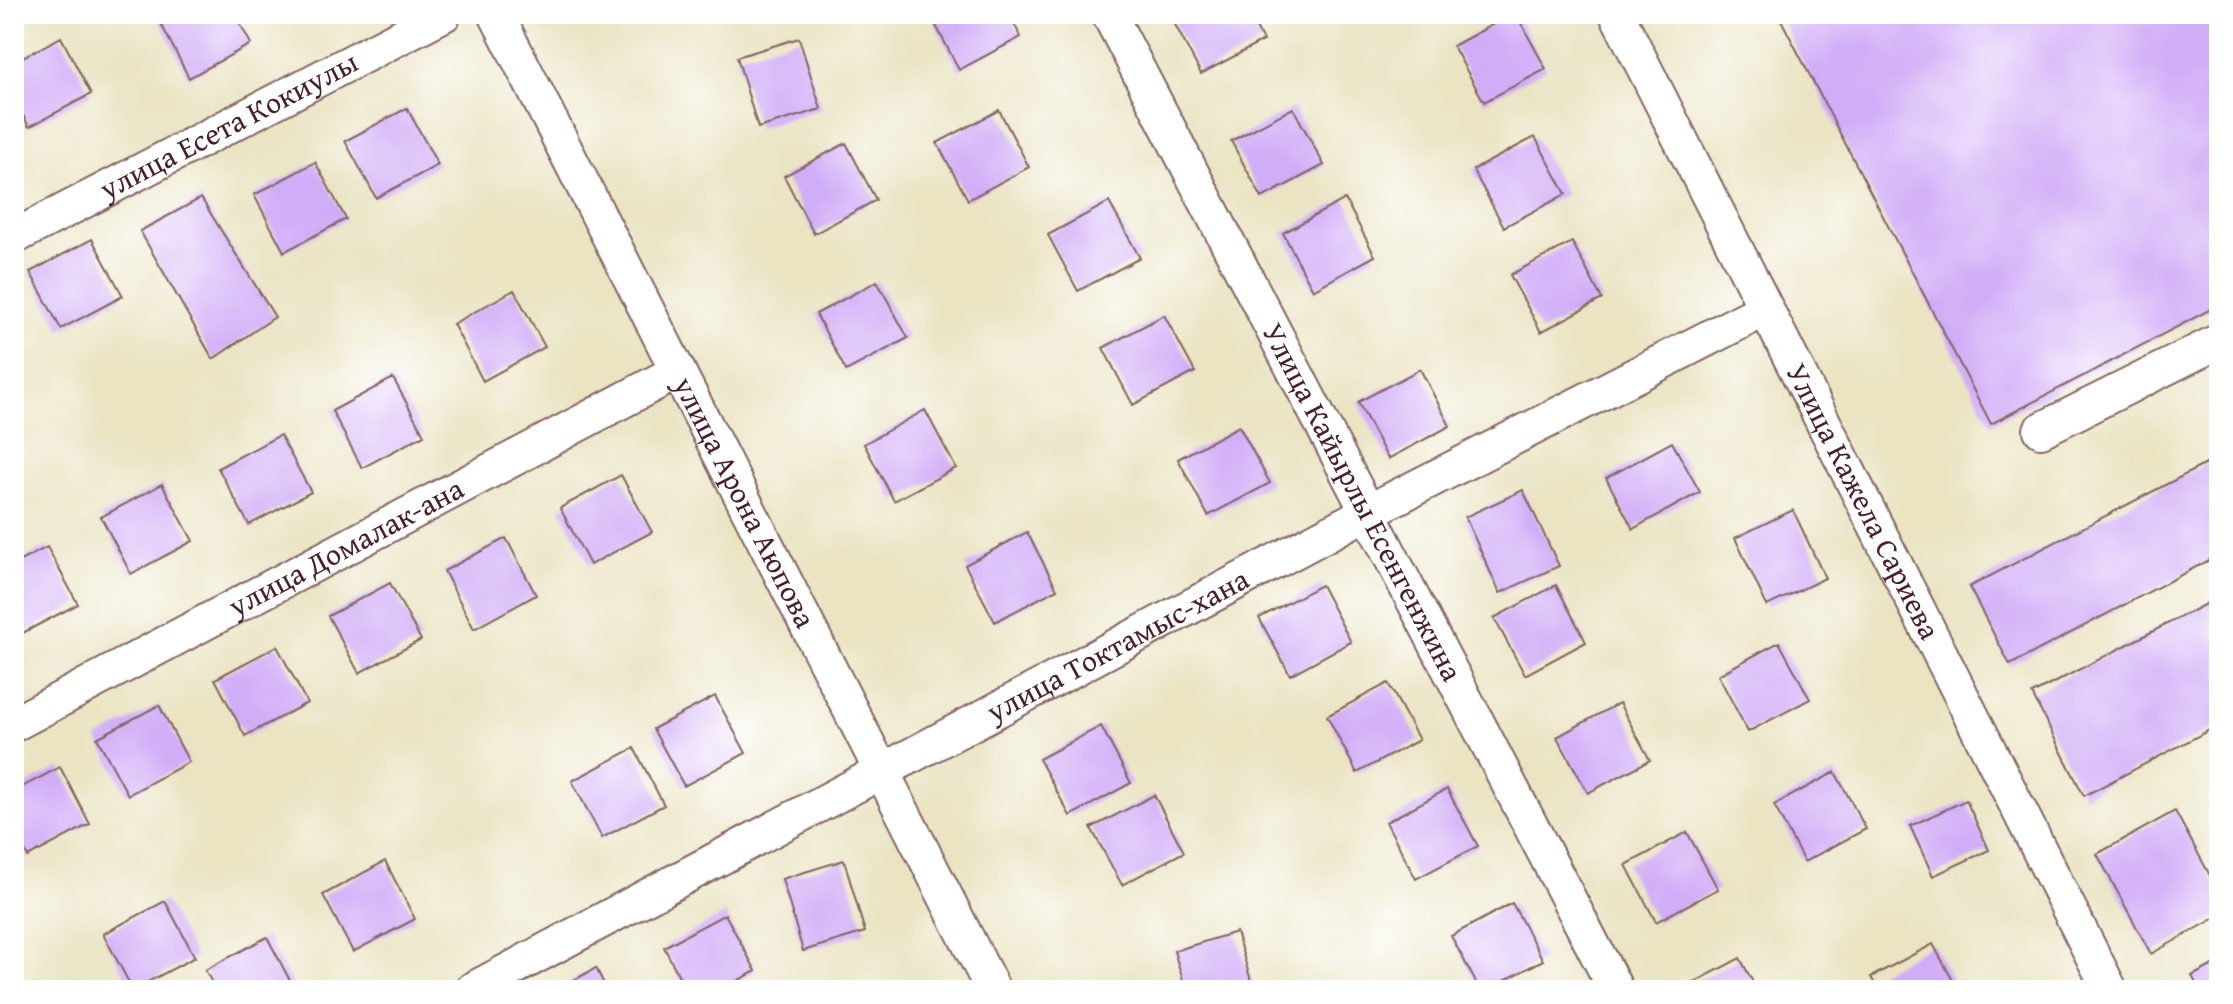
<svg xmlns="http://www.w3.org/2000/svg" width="2233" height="1004" font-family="'Gentium Book Plus',serif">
  <rect width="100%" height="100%" fill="#fff"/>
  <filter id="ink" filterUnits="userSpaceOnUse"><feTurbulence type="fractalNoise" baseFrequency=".0125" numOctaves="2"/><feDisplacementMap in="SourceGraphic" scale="16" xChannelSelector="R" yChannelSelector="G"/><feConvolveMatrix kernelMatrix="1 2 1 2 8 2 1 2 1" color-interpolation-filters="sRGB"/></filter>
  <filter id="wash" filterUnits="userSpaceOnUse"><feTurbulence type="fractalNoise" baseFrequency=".006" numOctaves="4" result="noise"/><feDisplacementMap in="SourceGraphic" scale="32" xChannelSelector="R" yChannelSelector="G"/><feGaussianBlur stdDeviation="1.8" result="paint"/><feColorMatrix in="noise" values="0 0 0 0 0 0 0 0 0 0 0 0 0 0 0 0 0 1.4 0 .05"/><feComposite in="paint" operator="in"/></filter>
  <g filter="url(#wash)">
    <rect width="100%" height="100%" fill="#eae4c3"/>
    <g id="blocks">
      <!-- building -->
      <path fill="#d0adf7" d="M171 14H235L251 44 189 78 159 20Z
        M930 14H1009L1021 37 959 70Z
        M1177 14H1249L1263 41 1201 74 1171 17Z
        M1512 14H1516L1546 69 1484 102 1453 46Z
        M1778 14H2219V305L1991 424Z
        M61 37 91 94 29 127 14 98V62Z
        M799 38 821 109 758 128 737 57Z
        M407 108 438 165 376 198 345 141Z
        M1293 108 1324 165 1262 198 1231 141Z
        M999 110 1029 167 968 200 937 143Z
        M1535 137 1566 194 1504 227 1473 170Z
        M846 143 876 200 814 234 784 176Z
        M315 162 346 219 284 252 254 195Z
        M201 198 275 317 213 359 140 231Z
        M1345 199 1375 256 1313 290 1283 233Z
        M1109 202 1140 258 1078 291 1048 235Z
        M92 239 123 296 61 329 30 272Z
        M1572 242 1602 299 1541 332 1510 275Z
        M877 281 908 338 846 371 816 314Z
        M514 290 545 347 483 381 453 324Z
        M1164 315 1195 372 1133 405 1103 348Z
        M1420 369 1450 426 1388 459 1358 402Z
        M393 378 424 435 362 468 332 411Z
        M925 410 956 468 894 501 864 444Z
        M1239 426 1270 483 1208 516 1178 459Z
        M280 435 311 492 249 525 218 468Z
        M1672 442 1700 492 1633 529 1606 478Z
        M2219 457V555L2010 665 1969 587Z
        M621 475 652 532 590 565 560 508Z
        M162 484 193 541 131 574 101 517Z
        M1523 490 1559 566 1500 593 1465 517Z
        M1793 510 1825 578 1767 606 1735 538Z
        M1027 532 1057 589 995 622 965 565Z
        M506 538 536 595 474 629 444 571Z
        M47 547 78 604 15 637 14 564Z
        M390 583 421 640 359 673 328 616Z
        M1321 585 1351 642 1290 675 1259 618Z
        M1556 585 1586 642 1525 675 1494 618Z
        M2219 597V725L2084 796 2032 694Z
        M1779 642 1810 699 1748 732 1718 675Z
        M277 646 307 703 245 736 215 679Z
        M1388 683 1419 740 1357 773 1327 716Z
        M715 696 746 753 684 786 653 729Z
        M1619 703 1650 760 1588 793 1557 737Z
        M159 705 189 762 128 795 97 738Z
        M1101 726 1131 783 1070 816 1039 759Z
        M634 748 664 805 602 838 572 781Z
        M60 767 90 824 28 857 14 830V791Z
        M1835 772 1866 829 1804 862 1774 805Z
        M1447 789 1478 846 1416 879 1386 822Z
        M1154 795 1184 852 1122 885 1091 828Z
        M1966 800 1989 850 1933 876 1910 826Z
        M2175 811 2219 892V916L2151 954 2097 854Z
        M1687 832 1718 889 1656 922 1626 865Z
        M844 860 865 932 803 951 782 879Z
        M385 861 415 919 353 952 323 895Z
        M165 901 195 957 133 990 103 934Z
        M1512 903 1543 960 1487 990H1480L1451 936Z
        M725 914 756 971 720 990H686L664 947Z
        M1236 932 1254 990H1186L1174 951Z
        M267 937 295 990H216L205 970Z
        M1933 944 1958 990H1878L1871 977Z
        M1740 958 1757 990H1680Z
        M2219 962V990H2200L2192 976Z
        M596 968 607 990H556Z"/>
    </g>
  </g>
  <g filter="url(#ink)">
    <use href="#blocks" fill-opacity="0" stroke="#826460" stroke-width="2"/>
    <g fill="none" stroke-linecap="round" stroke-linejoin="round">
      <!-- minor casing -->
      <g stroke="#826460" stroke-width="38">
        <g id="minor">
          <path id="s1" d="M496 14 993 990"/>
          <path id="s2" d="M1109 14 1616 990"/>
          <path id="s3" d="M1617 14 2110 990"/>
          <path id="s4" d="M14 237 444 14"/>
          <path d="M2041 430 2219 341"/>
          <path id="s5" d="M14 724 678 371"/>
          <path id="s6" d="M472 990 1366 513 1765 309"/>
        </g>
      </g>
      <!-- minor -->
      <use href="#minor" stroke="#fff" stroke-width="34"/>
    </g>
  </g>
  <g text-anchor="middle" stroke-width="6" stroke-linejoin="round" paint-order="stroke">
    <!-- street labels -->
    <g font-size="30" fill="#4a1f2b" stroke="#fff">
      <text dy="10" stroke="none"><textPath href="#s4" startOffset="242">улица Есета Кокиулы</textPath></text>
      <text dy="10" stroke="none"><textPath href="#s1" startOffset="548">улица Арона Аюпова</textPath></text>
      <text dy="10" stroke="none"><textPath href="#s3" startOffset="546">Улица Кажела Сариева</textPath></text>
      <text dy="10" stroke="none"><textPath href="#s2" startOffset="550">Улица Кайырлы Есенгенжина</textPath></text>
      <text dy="10" stroke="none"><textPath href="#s5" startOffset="376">улица Домалак-ана</textPath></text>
      <text dy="10" stroke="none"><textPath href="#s6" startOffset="732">улица Токтамыс-хана</textPath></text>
    </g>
  </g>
  <!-- margin -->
  <rect width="2233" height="1004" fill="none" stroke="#fff" stroke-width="48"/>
</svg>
